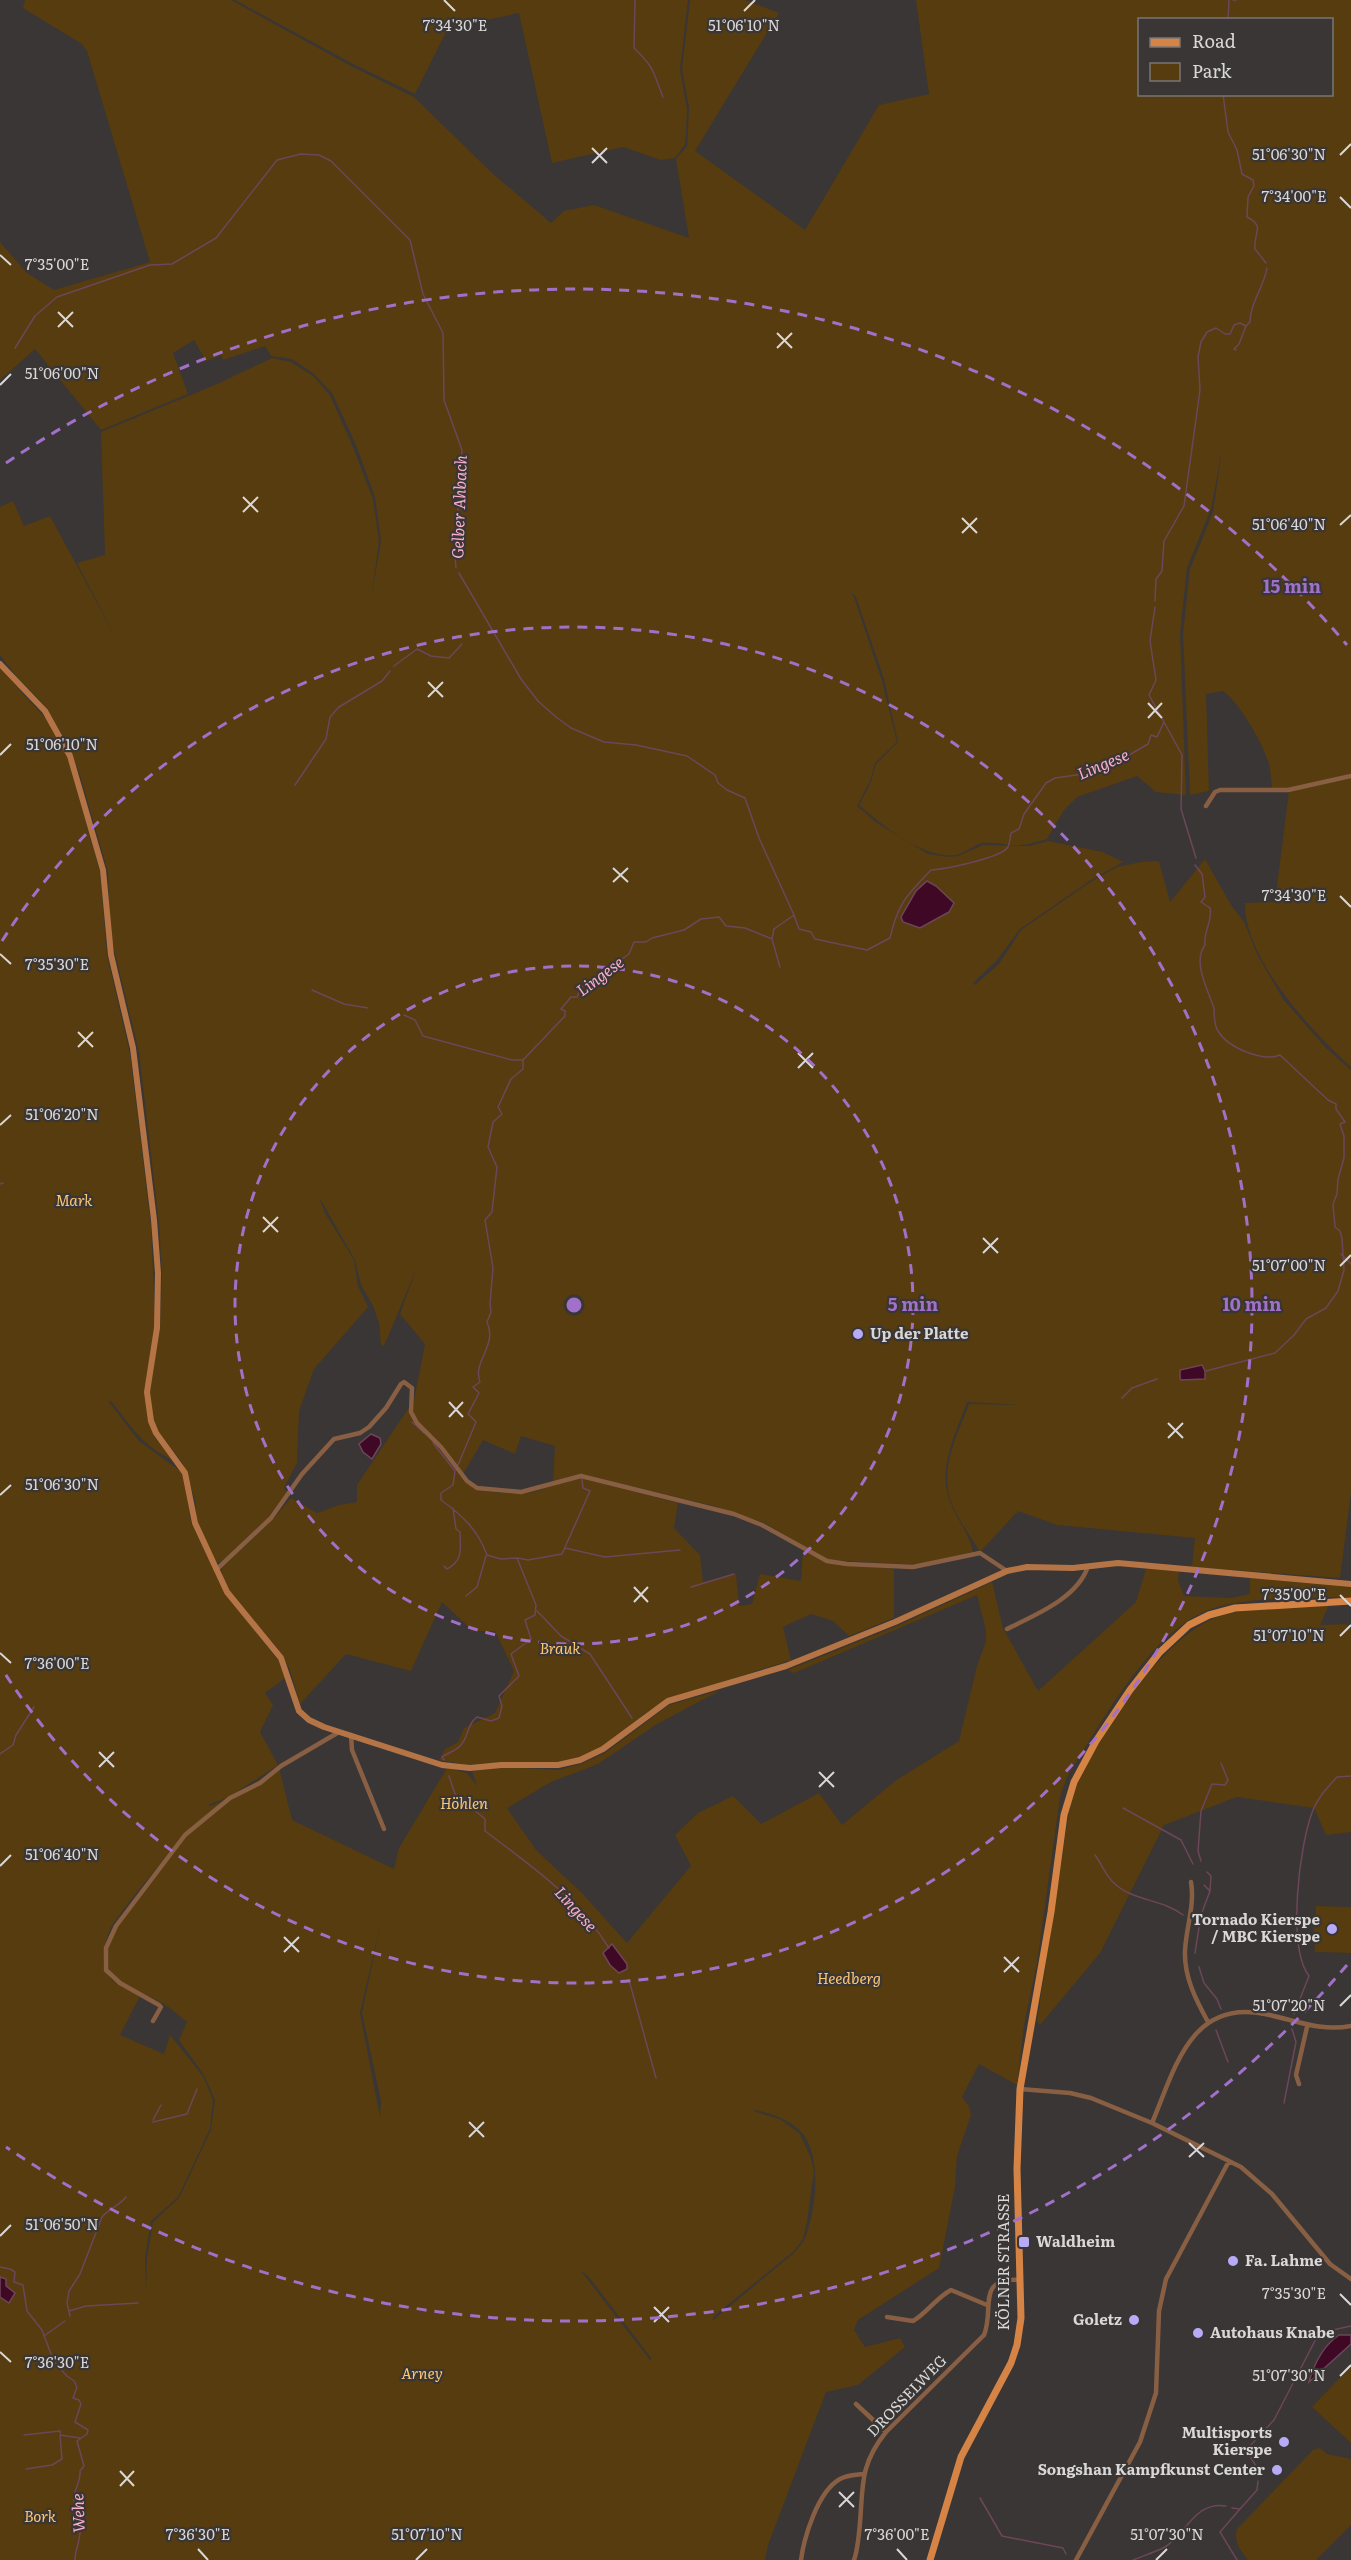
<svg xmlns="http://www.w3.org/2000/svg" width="1351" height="2560" font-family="Literata,serif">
  <rect width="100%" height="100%" fill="#393635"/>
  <!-- green -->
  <path fill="#563c0f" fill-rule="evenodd" d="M25 0H231L351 66 414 97 492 173 551 223 564 211 594 205 689 238 676 159 687 146 689 108 682 69 690 0H745L779 13 695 151 805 230 879 105 929 94 916 0H1351V775L1289 788H1272C1271 781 1271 772 1269 764 1263 744 1240 703 1223 691L1206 694 1209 791 1190 795 1183 634 1190 569 1213 512 1222 450 1211 509 1187 568 1180 633 1186 795 1156 792 1137 776 1077 797 1064 810 1047 839C1035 843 1023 846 1010 845 1002 844 991 842 982 843 973 845 966 853 956 855 924 860 882 825 859 805L871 782 876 764 898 742 884 679 856 597 850 592 854 597 882 681 897 742 875 763 870 781 857 806 877 823 928 854 948 857 958 856 983 845 1030 846 1048 841 1103 852 1123 862 1091 880 1020 929 997 960 973 983 975 985 999 964 1021 930 1092 881 1117 867 1141 862 1159 861 1170 902 1205 859 1231 905 1244 922 1258 956 1283 999 1326 1048 1351 1070V1493L1340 1578 1192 1567 1195 1538 1057 1525 1018 1511 980 1552C970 1535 956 1517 950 1499 940 1466 958 1434 969 1404L1023 1405 967 1402C956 1433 937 1469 950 1501 956 1519 970 1534 973 1552L918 1565 827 1560 765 1523 714 1506 581 1474 553 1482 555 1446 521 1436 515 1454 483 1440 463 1474 435 1438 419 1424 414 1413V1400L425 1344 400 1314 416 1270 384 1346 381 1345 379 1323 373 1306 361 1285 355 1260 319 1197 325 1213 354 1260 358 1286 368 1307 314 1369 299 1411 297 1463 284 1488 288 1493 270 1516 221 1562H216L197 1523 195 1499 183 1464 158 1431 153 1435 173 1460C143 1447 131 1426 111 1401L109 1402 139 1441 183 1473 191 1522 224 1592 278 1660 285 1678 265 1693 273 1705 260 1732 278 1765 229 1797 208 1805 211 1806 227 1799 184 1834 126 1906 111 1927 106 1941 103 1969 112 1980 140 1996 120 2035 164 2054 170 2035 203 2076 213 2100 210 2129 178 2197 151 2221 145 2258 146 2288 147 2258 153 2222 179 2198 211 2130 215 2100 204 2075 179 2040 187 2022C179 2016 172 2009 164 2004 150 1996 114 1983 108 1968 104 1957 110 1941 114 1931L185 1836 230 1798 279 1768 292 1820 394 1869 399 1848 447 1768 467 1773 477 1786 472 1771 502 1767 558 1770 581 1764 605 1753 669 1705 721 1690 657 1724 598 1764 551 1782 507 1808 536 1850 581 1892 627 1943 691 1866 675 1835 698 1813 733 1796 761 1824 819 1793 842 1825 895 1781 959 1741 977 1666 986 1641V1630L977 1595 794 1673 788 1670 897 1626 992 1582 1003 1628 1038 1691 1136 1602 1146 1569 1179 1571 1178 1580 1184 1596 1231 1598 1250 1594V1577L1351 1586V1597C1311 1598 1241 1596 1206 1611 1148 1635 1100 1725 1067 1777L1060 1797 1037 1963 1024 2025 1017 2085 979 2064 962 2097 969 2106 971 2115 957 2156 955 2187 939 2268 858 2320 854 2330 865 2347 900 2338 905 2347 858 2385 826 2392 768 2545 765 2560H0V668L47 720 67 756 100 872 107 955 130 1054 151 1226 155 1318 160 1324 162 1275 159 1223 139 1052 110 933 108 872 79 772 65 739 42 702 16 676 0 655V507L13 501 24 526 50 516 116 638 77 563 105 555 101 432 217 384 272 358 291 362 313 376 330 395 353 447 373 499 379 541 372 594 381 541 375 497 356 445 332 393 314 374 292 359 271 356 265 346 223 360 221 355 206 361 194 340 173 353 188 394 101 430 35 349 0 380V242L27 273 54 290 150 262 87 51 82 44 23 8ZM1140 20H1332V94H1140ZM381 1922 362 2013 381 2101 380 2117 360 2013ZM755 2110C772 2114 787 2118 800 2131 823 2154 816 2210 805 2238 803 2243 798 2248 795 2252L712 2321 714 2316 794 2251 803 2239 807 2222 814 2171 811 2158 800 2134 780 2119 753 2111ZM581 2271 588 2276 652 2359 650 2360Z
    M235 0H688L680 69 687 109 686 133 685 144 675 158 661 160 623 147 552 163 519 13 448 28 415 94 351 63Z
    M1351 777V1067C1312 1032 1244 959 1245 903L1275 902 1289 791Z
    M410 1406C409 1424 425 1430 435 1442 459 1473 461 1491 505 1493 516 1494 526 1494 537 1491 552 1487 565 1479 581 1478L678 1503 674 1528 700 1555 703 1582 736 1574 739 1606 752 1604 760 1574 801 1581 803 1551 826 1562 894 1569V1618L849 1636 833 1621 811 1614 783 1627 791 1660 668 1699 647 1712 602 1748 580 1758 558 1762H502L469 1765 439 1760 445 1749 458 1742 464 1728 495 1713 514 1671 495 1631H473L442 1602 411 1671 346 1654 300 1704C295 1688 292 1670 282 1655 269 1634 219 1592 222 1568L273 1519 291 1498 317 1513 339 1505 357 1502V1485Z
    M1329 1605 1320 1625 1346 1624 1351 1629V1832L1326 1835 1314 1808 1237 1797 1164 1825 1100 1953 1040 2025 1037 2021 1069 1811C1072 1801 1074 1790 1079 1780 1102 1731 1164 1637 1215 1618 1250 1605 1292 1607 1329 1605Z
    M1316 1906 1351 1907V1953L1315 1952 1313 1922 1316 1917Z
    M1351 2366V2443L1312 2407Z
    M1320 2448 1327 2454 1351 2459V2525L1316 2560H1248C1241 2552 1233 2540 1237 2529L1313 2450Z"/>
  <!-- water -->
  <path fill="#3f0825" stroke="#6d465a" stroke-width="1.5" d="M927 881 936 886 954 903 949 912 920 928 903 922 901 917 916 891Z
    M1202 1365 1205 1371V1379L1181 1380 1180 1378V1370Z
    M371 1434 380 1438 381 1444 372 1459 363 1452 359 1444Z
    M612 1944 627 1964V1969L619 1973 610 1965 603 1953Z
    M0 2277 6 2279V2286L15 2293 9 2303 0 2297Z
    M1339 2335H1351V2344L1309 2382C1314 2364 1323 2346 1339 2335Z"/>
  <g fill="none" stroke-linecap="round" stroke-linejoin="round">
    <!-- stream -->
    <path stroke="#6d465a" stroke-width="1.5" d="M635 0 634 48C655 68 653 72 663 97
      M1233 0H1236
      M1228 20 1229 0
      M1223 94 1228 132 1237 150 1242 174 1253 180 1254 186 1248 197 1247 217C1266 227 1253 232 1255 249L1266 263
      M15 348 35 316 57 297 150 265 172 264 216 238 277 160 301 154 319 155 331 161 410 240 423 294 443 333 444 400 462 450 455 556 456 568
      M1236 350 1234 349 1239 344 1246 326
      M459 573 521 679 538 701 556 717 571 728 604 742 636 745 687 756 715 775 718 783 727 790 745 798 759 838 794 915
      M1155 601 1156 579 1162 571 1164 541 1184 506 1200 390 1198 357 1201 342 1207 332 1216 328 1225 334H1230L1234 325 1240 323 1246 326 1250 322C1250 303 1264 287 1267 268
      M394 666 417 649 431 656 449 658 462 644
      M1164 722 1182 755 1181 809 1196 858
      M295 785 326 739 330 717 339 707 382 681 390 671
      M1195 865 1202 874 1205 897 1201 902 1210 908C1213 922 1203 931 1205 945 1192 962 1208 990 1214 1008 1214 1015 1214 1025 1218 1031 1228 1048 1263 1062 1280 1055L1328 1100 1336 1104V1109L1345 1122 1340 1124 1344 1136V1158L1338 1179 1337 1194 1333 1204 1335 1227 1340 1231 1342 1238 1344 1270 1338 1291 1326 1308 1306 1319 1294 1335 1275 1353 1206 1371
      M772 939 780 967
      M312 990 344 1004 368 1008
      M404 1015 415 1020 423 1036 512 1060H523
      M0 1184 3 1183
      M1341 1254 1351 1264
      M1122 1398 1132 1388 1157 1379
      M412 1422 424 1433
      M433 1443 455 1471 453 1485 441 1493V1500C462 1515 478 1530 487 1555L501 1559 517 1558 536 1605 535 1615 525 1620 531 1639 511 1654 519 1676 499 1696 502 1706 499 1718 491 1721 477 1717C466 1725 469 1738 460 1746 455 1751 448 1753 442 1757L444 1760
      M458 1465 476 1422 468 1414 479 1393 473 1387 480 1382C472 1361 498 1346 487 1322L491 1312 490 1304 493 1268 485 1220 492 1212 497 1167 488 1147 493 1122 502 1114 498 1107 511 1079 523 1069V1060L565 1016V1011L561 1009 571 997H577L581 988 629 954 634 942H646L652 938 684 930 701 919 719 917 726 926 745 928 772 939 774 929 794 915 799 929 811 932 815 939 867 950 890 938C898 903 907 895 931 870 946 869 1001 858 1008 847 1010 843 1010 837 1011 833L1019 829 1024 814 1046 783 1055 778 1090 773 1110 760 1124 758 1148 744 1151 735 1157 737 1164 722 1149 695 1156 680 1150 641 1155 607
      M565 1548 605 1557 680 1550
      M518 1558 528 1560 562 1554 590 1491 583 1488 582 1479
      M444 1566 447 1569C464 1559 460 1550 460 1532L456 1529 453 1508
      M691 1587 734 1574
      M466 1596 477 1587 486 1556
      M537 1611 561 1636 590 1654 632 1718
      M0 1754 13 1745 16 1735 34 1707
      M449 1776 455 1794 485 1819V1831C530 1865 579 1899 609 1948
      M1123 1808 1181 1840 1193 1864
      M1095 1855C1101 1863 1106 1876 1114 1883 1132 1901 1163 1899 1183 1915
      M1201 1861 1198 1851 1201 1811 1212 1784 1225 1785 1228 1780 1221 1763
      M1207 1872 1211 1876 1210 1891
      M1195 1953 1201 1915 1210 1891 1204 1885
      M1199 1967 1204 1983 1217 1999 1221 2009
      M629 1980 656 2078
      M1294 2014 1309 1976C1287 1947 1299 1845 1313 1810 1318 1797 1328 1787 1337 1777L1351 1776
      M1216 2030 1228 2062
      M1284 2103 1296 2042 1292 2029
      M153 2120 161 2105
      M153 2122 187 2114 197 2089
      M0 2267 10 2269 15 2272 14 2282 23 2285 27 2311 42 2330 54 2362 67 2376 74 2381 77 2387 73 2398 79 2400 81 2404 75 2422 88 2430 87 2434 77 2441 84 2466 80 2471C81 2482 74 2488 74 2499 73 2510 81 2520 80 2532 80 2541 75 2550 75 2560
      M69 2311 86 2306 138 2303
      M70 2316 67 2303 69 2291 80 2274 102 2217C108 2209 119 2206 126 2197
      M44 2336 65 2321
      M24 2435 60 2431V2433
      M26 2469 52 2465 62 2459 60 2435 80 2438
      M1259 2471 1248 2453 1249 2447 1274 2420 1319 2333 1351 2326
      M980 2498 1002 2536 1063 2548 1066 2554
      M1232 2508 1240 2509 1257 2490 1258 2481
      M1133 2560C1143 2556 1155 2552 1165 2547 1187 2533 1195 2501 1226 2506
      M1237 2560 1220 2532 1240 2509"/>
    <!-- street -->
    <path stroke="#885f43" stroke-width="4.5" d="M1206 806 1215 792 1220 790H1288L1351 776
      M216 1570 271 1518 302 1474 334 1439 360 1433 369 1427 386 1408 401 1384 404 1382 412 1388 411 1412 417 1423 441 1447 467 1481 477 1488 521 1492 581 1476 734 1514 762 1525 827 1561 847 1564 913 1567 980 1553 1007 1571
      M1007 1629C1035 1615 1078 1598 1088 1566
      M351 1735 352 1750 384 1829
      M1191 1882C1195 1905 1186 1928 1185 1951 1184 1977 1196 2000 1208 2022
      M153 2021 161 2007 159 2005 120 1983 106 1970V1948L116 1926 185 1835 230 1798 260 1783 281 1766 339 1732
      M1299 2084 1296 2075 1307 2027
      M1020 2089 1070 2093 1091 2098 1152 2123 1241 2167 1272 2194 1330 2264 1351 2279
      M1152 2123C1175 2069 1190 1999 1265 2014 1295 2020 1320 2032 1351 2026
      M887 2317 913 2321C927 2313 936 2298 951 2290L987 2305
      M856 2404 886 2432
      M801 2560C804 2537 818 2491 840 2479 847 2475 855 2475 863 2474
      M854 2560C857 2552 858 2542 859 2533 864 2490 857 2468 886 2432L984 2335C995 2309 975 2277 1020 2280
      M1076 2560 1140 2442 1156 2393 1159 2311 1166 2279 1229 2161"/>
    <!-- secondary -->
    <path stroke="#b47446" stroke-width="6" d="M0 664 45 711 70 756 103 870 111 955 133 1048 154 1220 158 1273 157 1328 147 1392 151 1421 156 1433 185 1473 195 1523 227 1592 281 1658 299 1711 309 1720 324 1727 442 1765 470 1768 501 1765H558L580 1760 603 1749 668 1701 786 1666 895 1622 1007 1571 1027 1567 1073 1568 1118 1563 1351 1584"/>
    <!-- primary -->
    <path stroke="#d68446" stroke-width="7" d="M930 2560 961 2457 1011 2363 1017 2345 1021 2318 1017 2169 1020 2089 1051 1912 1064 1815 1074 1782 1096 1741 1130 1690 1159 1653 1189 1625 1209 1615 1235 1608 1351 1601"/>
  </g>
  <!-- ticks -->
  <path fill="none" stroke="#d9d7d7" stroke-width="2" d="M444 0 455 11M744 11 755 0M592 148 607 163M1340 155 1351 144M592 163 607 148M1340 197 1351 208M0 255 11 265M58 312 73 327M58 327 73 312M777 333 792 348M777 348 792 333M0 385 11 374M243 497 258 512M243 512 258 497M962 518 977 533M1340 525 1351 515M962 533 977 518M428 682 443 697M428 697 443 682M1148 703 1162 718M1148 718 1162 703M0 755 11 744M613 868 628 882M613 882 628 868M1340 896 1351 907M0 954 11 964M78 1032 93 1047M78 1047 93 1032M798 1053 813 1068M798 1068 813 1053M0 1125 11 1115M263 1217 278 1232M263 1232 278 1217M983 1238 998 1253M983 1253 998 1238M1340 1266 1351 1255M449 1402 463 1417M449 1417 463 1402M1168 1423 1183 1438M1168 1438 1183 1423M0 1495 11 1485M634 1587 648 1602M1340 1595 1351 1606M634 1602 648 1587M1340 1636 1351 1625M0 1653 11 1663M99 1752 114 1767M99 1767 114 1752M819 1772 834 1787M819 1787 834 1772M0 1866 11 1855M284 1937 299 1952M284 1952 299 1937M1004 1957 1019 1972M1004 1972 1019 1957M1340 2006 1351 1995M469 2122 484 2137M469 2137 484 2122M1189 2143 1204 2157M1189 2157 1204 2143M0 2236 11 2225M1340 2294 1351 2305M654 2307 669 2322M654 2322 669 2307M0 2352 11 2362M1340 2376 1351 2365M120 2471 134 2486M120 2486 134 2471M839 2492 854 2507M839 2507 854 2492M198 2549 208 2560M897 2549 907 2560M416 2560 427 2549M1156 2560 1167 2549"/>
  <!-- distance rings -->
  <g fill="none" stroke="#a170c9" stroke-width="3" stroke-dasharray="10 8">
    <circle cx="574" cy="1305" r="339"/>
    <path d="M2 941A678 678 0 1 1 2 1669"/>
    <path d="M1347 1965A1016 1016 0 0 1 6 2147M6 463A1016 1016 0 0 1 1347 645"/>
  </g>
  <!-- markers -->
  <g fill="#b7abf8" stroke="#393635" stroke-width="2">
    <circle cx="858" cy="1334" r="6"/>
    <circle cx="1332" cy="1929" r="6"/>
    <rect x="1018" y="2236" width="12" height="12" rx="3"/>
    <circle cx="1233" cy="2261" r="6"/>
    <circle cx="1134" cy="2320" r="6"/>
    <circle cx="1198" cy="2333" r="6"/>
    <circle cx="1284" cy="2442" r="6"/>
    <circle cx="1277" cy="2470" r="6"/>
  </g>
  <g text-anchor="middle" stroke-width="4.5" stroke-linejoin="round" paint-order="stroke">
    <!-- park labels -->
    <g font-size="15" font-style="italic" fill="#fcc672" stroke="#393635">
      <text x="74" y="1206">Mark</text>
      <text x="560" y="1654">Brauk</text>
      <text x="464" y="1809">Höhlen</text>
      <text x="849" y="1984">Heedberg</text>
      <text x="422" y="2379">Arney</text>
      <text x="40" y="2522">Bork</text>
    </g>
    <!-- poi labels -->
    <g font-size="15" font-weight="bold" fill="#d9d7d7" stroke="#393635" text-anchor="start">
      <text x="870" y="1339">Up der Platte</text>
      <text x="1320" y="1925" text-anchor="end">Tornado Kierspe<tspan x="1320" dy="17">/ MBC Kierspe</tspan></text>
      <text x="1036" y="2247">Waldheim</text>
      <text x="1245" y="2266">Fa. Lahme</text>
      <text x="1122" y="2325" text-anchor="end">Goletz</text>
      <text x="1210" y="2338">Autohaus Knabe</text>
      <text x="1272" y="2438" text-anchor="end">Multisports<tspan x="1272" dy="17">Kierspe</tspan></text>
      <text x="1265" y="2475" text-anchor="end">Songshan Kampfkunst Center</text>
    </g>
    <!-- street labels -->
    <g font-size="15" fill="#d9d7d7" stroke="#393635">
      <text transform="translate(1004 2262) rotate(-90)" y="5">KÖLNER STRASSE</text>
      <text transform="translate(907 2396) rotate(-46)" y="5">DROSSELWEG</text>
    </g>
    <!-- water labels -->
    <g font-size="16" font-style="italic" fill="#f9aecd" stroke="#393635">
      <text transform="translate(459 507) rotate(-88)" y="6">Gelber Ahbach</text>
      <text transform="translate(1103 764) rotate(-23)" y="6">Lingese</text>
      <text transform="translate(600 976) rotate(-37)" y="6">Lingese</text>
      <text transform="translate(576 1909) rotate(48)" y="6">Lingese</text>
      <text transform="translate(78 2513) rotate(-92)" y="6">Wehe</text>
    </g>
  </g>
  <g font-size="15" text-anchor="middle" fill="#d9d7d7" stroke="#393635" stroke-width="4.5" stroke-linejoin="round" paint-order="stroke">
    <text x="455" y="31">7°34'30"E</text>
    <text x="744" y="31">51°06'10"N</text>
    <text x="1289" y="160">51°06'30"N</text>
    <text x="1294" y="202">7°34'00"E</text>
    <text x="57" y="270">7°35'00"E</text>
    <text x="62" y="379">51°06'00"N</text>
    <text x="1289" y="530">51°06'40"N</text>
    <text x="62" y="750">51°06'10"N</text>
    <text x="1294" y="901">7°34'30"E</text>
    <text x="57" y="970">7°35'30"E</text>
    <text x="62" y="1120">51°06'20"N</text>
    <text x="1289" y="1271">51°07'00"N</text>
    <text x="62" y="1490">51°06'30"N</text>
    <text x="1294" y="1600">7°35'00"E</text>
    <text x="1289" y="1641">51°07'10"N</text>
    <text x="57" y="1669">7°36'00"E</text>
    <text x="62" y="1860">51°06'40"N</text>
    <text x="1289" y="2011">51°07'20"N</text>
    <text x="62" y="2230">51°06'50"N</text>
    <text x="1294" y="2299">7°35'30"E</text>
    <text x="57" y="2368">7°36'30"E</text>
    <text x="1289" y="2381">51°07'30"N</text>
    <text x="198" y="2540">7°36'30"E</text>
    <text x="427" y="2540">51°07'10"N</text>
    <text x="897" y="2540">7°36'00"E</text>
    <text x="1167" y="2540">51°07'30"N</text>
  </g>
  <circle cx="574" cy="1305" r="9" fill="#a170c9" stroke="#393635" stroke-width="3"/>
  <g font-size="18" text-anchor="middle" font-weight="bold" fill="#a170c9" stroke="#393635" stroke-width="4.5" stroke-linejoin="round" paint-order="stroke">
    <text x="1292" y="593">15 min</text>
    <text x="913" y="1311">5 min</text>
    <text x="1252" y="1311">10 min</text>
  </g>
  <!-- legend -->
  <rect x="1138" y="18" width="195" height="78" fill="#393635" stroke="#797676" stroke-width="1.5"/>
  <rect x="1150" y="38" width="30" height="9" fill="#d68446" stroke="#797676" stroke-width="1.5"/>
  <text x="1192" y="48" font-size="18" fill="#d9d7d7">Road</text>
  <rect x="1150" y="63" width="30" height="18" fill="#563c0f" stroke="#797676" stroke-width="1.5"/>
  <text x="1192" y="78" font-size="18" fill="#d9d7d7">Park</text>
</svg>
